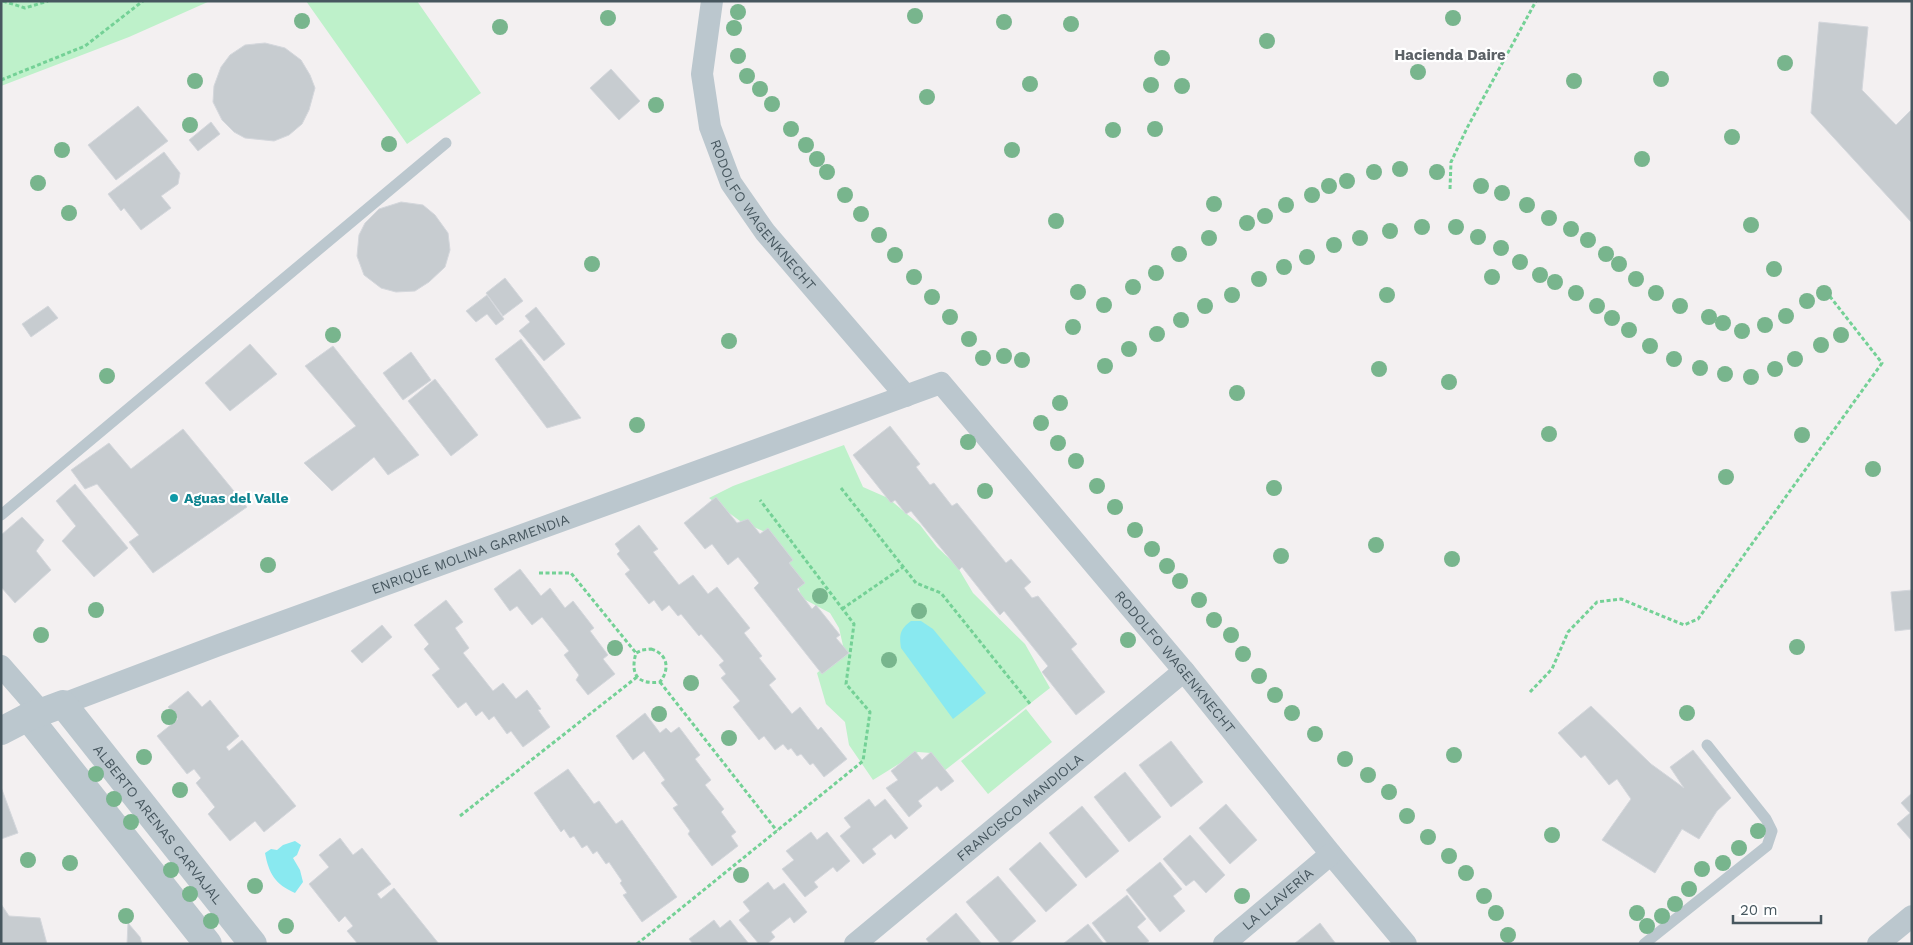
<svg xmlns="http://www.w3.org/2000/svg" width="1913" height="945" font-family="'Work Sans',sans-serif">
  <rect width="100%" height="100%" fill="#f3f0f1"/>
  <!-- green -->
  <path fill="#bef1ca" d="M1 1H210L129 37 1 86Z
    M306 1H417L481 93 407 144Z
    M844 445 863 487 888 498 920 525 937 547 957 566 973 593 1025 644 1050 688 944 771 931 753 918 752 873 780 849 745 845 722 826 704 817 673 844 650 839 628 830 613 802 598 791 568 774 536 740 521 709 498 733 486Z
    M1026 709 1052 742 988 794 961 761Z"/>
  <!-- water -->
  <path fill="#89e9f0" d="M911 621H921L933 629 986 693 953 719 901 648C899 635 900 629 911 621Z
    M295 841 301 845 297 855 293 858 300 870 303 882 295 893C275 884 269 874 265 853L271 849 277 850 283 845Z"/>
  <!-- building -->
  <path fill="#c7ccd0" stroke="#d4d7dc" d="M1819 22 1868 27 1862 90 1896 125 1912 109V223L1811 113Z
    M265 43 285 48 301 60 310 75 315 88 309 110 302 124 289 135 274 141 245 138 234 132 222 120 213 102 214 86 221 67 230 55 245 45Z
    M611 69 640 101 619 120 590 88Z
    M138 106 168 141 116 180 88 145Z
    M211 122 220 134 198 151 189 140Z
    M164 152 180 173 178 184 161 196 171 208 141 230 124 208 121 211 108 194Z
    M401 202 423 205 435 215 448 233 450 250 445 267 429 282 415 291 396 292 381 288 364 275 357 256 359 235 365 223 379 209Z
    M505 278 523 301 503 316 486 293Z
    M487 295 504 319 496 325 487 314 476 322 466 311Z
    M48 306 58 318 31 337 22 324Z
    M536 307 565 344 544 361 519 331 530 322 525 316Z
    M521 339 581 418 547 428 495 359Z
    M250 344 277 374 230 411 205 383Z
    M333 346 419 455 388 475 374 457 332 491 304 463 356 426 305 366Z
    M411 352 431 380 403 400 383 373Z
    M435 379 478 435 451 456 408 401Z
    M890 426 920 464 916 467 930 485 934 483 952 506 957 503 1006 563 1011 559 1031 582 1024 588 1032 598 1038 596 1077 644 1071 649 1105 692 1076 715 1042 672 1048 666 1004 611 1000 615 962 567 959 570 911 511 906 514 895 500 891 503 853 455Z
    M183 429 247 507 153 573 129 542 139 535 97 484 85 489 71 470 109 443 131 469Z
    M75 484 128 548 94 577 62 541 76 526 56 501Z
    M716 497 737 523 748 519 760 534 768 528 793 560 789 563 805 583 797 589 812 609 816 605 840 635 836 638 849 653 822 674 754 588 759 583 738 557 728 565 712 544 705 549 684 523Z
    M22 517 44 540 36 551 51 570 15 603 1 587V535Z
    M639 525 658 549 653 552 679 585 693 575 708 594 717 587 750 628 744 633 762 656 759 658 776 679 769 685 792 714 800 707 818 730 821 727 847 759 824 777 813 763 810 765 801 754 797 756 791 748 788 750 783 744 775 750 764 736 759 740 733 707 740 701 721 678 726 674 719 665 724 661 701 634 699 636 681 614 678 616 669 605 662 611 654 600 649 604 625 574 630 570 617 554 620 551 615 544Z
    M520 569 541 596 550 588 565 608 573 601 594 628 590 631 608 655 603 659 615 674 588 695 576 680 579 675 564 655 569 651 542 617 532 625 517 606 510 611 494 589Z
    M1912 590V629L1895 631 1891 592Z
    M446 600 463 622 455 628 469 648 463 653 493 691 503 683 516 699 527 690 541 709 538 710 550 727 523 747 511 731 507 734 494 716 489 720 482 711 476 716 466 702 458 708 432 675 440 669 424 649 429 644 414 625Z
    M382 625 392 637 362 663 351 651Z
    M188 691 202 707 210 700 239 736 226 747 229 751 242 740 296 806 264 832 255 821 230 841 208 814 215 807 196 783 201 778 194 769 187 774 157 736 178 719 168 707Z
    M1591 706 1651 764 1684 788 1670 767 1693 750 1731 798 1717 811 1699 839 1682 829 1655 873 1602 840 1631 799 1617 779 1609 785 1585 755 1581 758 1558 733Z
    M645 713 660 733 666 728 671 733 679 727 700 755 695 759 711 780 705 785 724 809 721 812 736 832 731 836 738 846 712 866 688 834 690 831 673 808 678 805 661 783 665 780 644 751 633 760 616 736Z
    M1171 741 1203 782 1171 807 1139 765Z
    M915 751 922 760 931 752 954 781 941 791 937 786 918 801 922 806 909 817 886 788 898 780 891 771Z
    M568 769 594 804 599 801 616 824 622 820 677 897 642 922 623 895 627 893 620 883 622 881 609 862 606 864 597 851 593 854 587 845 582 848 574 836 570 838 564 829 561 832 534 793Z
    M1125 772 1161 817 1129 842 1094 797Z
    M1 787 18 833 1 839Z
    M1912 793V841L1897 824 1910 813 1901 803Z
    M869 799 875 807 885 799 908 828 895 839 891 834 872 849 876 854 863 864 840 836 851 827 844 818Z
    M1226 804 1257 840 1230 864 1199 828Z
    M1082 806 1119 851 1086 878 1049 833Z
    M811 832 817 840 827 832 850 861 837 872 833 867 814 882 818 887 805 897 782 869 794 860 786 851Z
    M1190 835 1225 875 1206 893 1194 880 1186 886 1163 859Z
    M340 838 353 855 362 848 391 884 377 894 381 899 394 888 439 944H358L347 931 353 926 345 916 339 922 309 884 329 867 319 855Z
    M1040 842 1077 885 1046 912 1009 869Z
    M1160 862 1182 889 1173 896 1185 911 1160 932 1126 890Z
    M998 876 1036 921 1009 944H1001L966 902Z
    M768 882 774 890 784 883 807 912 794 923 790 917 771 932 775 937 767 944H759L739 920 750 911 743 902Z
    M1127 895 1146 919 1137 927 1149 941 1145 944H1108L1092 923Z
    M1 904 9 916 40 918 47 944H1Z
    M956 913 982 944H930L926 939Z
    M714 920 720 928 730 920 749 944H693L689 939Z
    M128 923 140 937 142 944H127Z
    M1320 923 1336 944H1294Z
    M1088 924 1104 944H1063Z"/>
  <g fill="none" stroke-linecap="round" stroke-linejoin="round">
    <!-- path -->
    <path stroke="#74d196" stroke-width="3" stroke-dasharray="4 2.5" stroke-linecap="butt" d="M3 1 25 8 48 1
      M1 80 85 46 143 1
      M1450 189 1451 162 1467 128 1536 1
      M841 488 916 583 941 593 1031 705
      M539 573H571L636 653
      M842 609 903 567
      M651 649C668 654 670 669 660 682 637 685 630 674 636 653L642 650Z
      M660 682 777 831
      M1530 692 1552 669 1568 632 1597 602 1621 599 1684 625 1698 619 1882 363 1828 294
      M460 816 637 677
      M637 944 863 761 870 712 846 684 854 624 760 500"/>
    <!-- service -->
    <path stroke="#bbc7ce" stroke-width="11" d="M1 515 446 143
      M1644 944 1767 846 1772 831 1766 819 1707 745"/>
    <!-- minor -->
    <g stroke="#bbc7ce" stroke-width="22">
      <path id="s1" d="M712 1 702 74 710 127 731 183 765 232 906 396"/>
      <path d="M1 666 42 713"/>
      <path id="s2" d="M63 704 219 645 941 383 1184 671 1331 854 1406 944"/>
      <path id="s3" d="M855 944 1184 671"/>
      <path id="s4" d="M1224 944 1331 854"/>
      <path d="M1878 944 1912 916"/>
    </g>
    <!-- tertiary -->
    <g stroke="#bbc7ce" stroke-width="28">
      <path d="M28 717 208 944"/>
      <path id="s5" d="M1 731 28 717 63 704 253 944"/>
    </g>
  </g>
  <!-- trees -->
  <g fill="#78b58d">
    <circle cx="738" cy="12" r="8"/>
    <circle cx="915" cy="16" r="8"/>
    <circle cx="608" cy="18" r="8"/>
    <circle cx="1453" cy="18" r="8"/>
    <circle cx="302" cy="21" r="8"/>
    <circle cx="1004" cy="22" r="8"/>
    <circle cx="1071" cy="24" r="8"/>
    <circle cx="500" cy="27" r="8"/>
    <circle cx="734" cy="28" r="8"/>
    <circle cx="1267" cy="41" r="8"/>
    <circle cx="738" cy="56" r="8"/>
    <circle cx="1162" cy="58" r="8"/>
    <circle cx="1785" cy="63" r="8"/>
    <circle cx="1418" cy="72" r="8"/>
    <circle cx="747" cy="76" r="8"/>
    <circle cx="1661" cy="79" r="8"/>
    <circle cx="195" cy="81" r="8"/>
    <circle cx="1574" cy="81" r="8"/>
    <circle cx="1030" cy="84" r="8"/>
    <circle cx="1151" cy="85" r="8"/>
    <circle cx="1182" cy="86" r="8"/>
    <circle cx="760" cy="89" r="8"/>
    <circle cx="927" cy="97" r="8"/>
    <circle cx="772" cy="104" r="8"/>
    <circle cx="656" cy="105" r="8"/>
    <circle cx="190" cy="125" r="8"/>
    <circle cx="791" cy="129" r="8"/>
    <circle cx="1155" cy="129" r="8"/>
    <circle cx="1113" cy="130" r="8"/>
    <circle cx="1732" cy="137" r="8"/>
    <circle cx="389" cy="144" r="8"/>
    <circle cx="806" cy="145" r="8"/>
    <circle cx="62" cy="150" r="8"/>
    <circle cx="1012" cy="150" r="8"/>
    <circle cx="817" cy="159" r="8"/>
    <circle cx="1642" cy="159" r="8"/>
    <circle cx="1400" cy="169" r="8"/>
    <circle cx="827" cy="172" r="8"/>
    <circle cx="1374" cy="172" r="8"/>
    <circle cx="1437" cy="172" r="8"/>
    <circle cx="1347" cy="181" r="8"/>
    <circle cx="38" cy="183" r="8"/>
    <circle cx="1329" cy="186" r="8"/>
    <circle cx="1481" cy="186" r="8"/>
    <circle cx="1502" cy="193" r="8"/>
    <circle cx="845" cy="195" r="8"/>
    <circle cx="1312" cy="195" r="8"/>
    <circle cx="1214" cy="204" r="8"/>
    <circle cx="1286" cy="205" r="8"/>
    <circle cx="1527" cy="205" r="8"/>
    <circle cx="69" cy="213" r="8"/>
    <circle cx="861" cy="214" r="8"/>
    <circle cx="1265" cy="216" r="8"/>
    <circle cx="1549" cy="218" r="8"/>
    <circle cx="1056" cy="221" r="8"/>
    <circle cx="1247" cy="223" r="8"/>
    <circle cx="1751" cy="225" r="8"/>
    <circle cx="1422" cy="227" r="8"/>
    <circle cx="1456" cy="227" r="8"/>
    <circle cx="1571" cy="229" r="8"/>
    <circle cx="1390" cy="231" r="8"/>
    <circle cx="879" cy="235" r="8"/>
    <circle cx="1478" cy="237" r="8"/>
    <circle cx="1209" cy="238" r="8"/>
    <circle cx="1360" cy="238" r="8"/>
    <circle cx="1588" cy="240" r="8"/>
    <circle cx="1334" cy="245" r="8"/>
    <circle cx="1501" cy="248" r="8"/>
    <circle cx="1179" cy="254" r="8"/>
    <circle cx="1606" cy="254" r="8"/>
    <circle cx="895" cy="255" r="8"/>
    <circle cx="1307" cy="257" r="8"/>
    <circle cx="1520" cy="262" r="8"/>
    <circle cx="592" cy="264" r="8"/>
    <circle cx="1619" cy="264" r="8"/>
    <circle cx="1284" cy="267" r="8"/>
    <circle cx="1774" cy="269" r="8"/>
    <circle cx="1156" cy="273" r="8"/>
    <circle cx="1540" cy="275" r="8"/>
    <circle cx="914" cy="277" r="8"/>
    <circle cx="1492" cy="277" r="8"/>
    <circle cx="1259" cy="279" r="8"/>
    <circle cx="1636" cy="279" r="8"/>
    <circle cx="1555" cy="282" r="8"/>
    <circle cx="1133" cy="287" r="8"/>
    <circle cx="1078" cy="292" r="8"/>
    <circle cx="1576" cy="293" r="8"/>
    <circle cx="1656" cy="293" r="8"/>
    <circle cx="1824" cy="293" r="8"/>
    <circle cx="1232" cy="295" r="8"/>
    <circle cx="1387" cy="295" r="8"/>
    <circle cx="932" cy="297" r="8"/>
    <circle cx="1807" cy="301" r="8"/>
    <circle cx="1104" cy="305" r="8"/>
    <circle cx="1205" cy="306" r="8"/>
    <circle cx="1597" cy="306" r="8"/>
    <circle cx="1680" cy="306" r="8"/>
    <circle cx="1786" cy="316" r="8"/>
    <circle cx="950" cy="317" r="8"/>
    <circle cx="1709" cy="317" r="8"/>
    <circle cx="1612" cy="318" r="8"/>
    <circle cx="1181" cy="320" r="8"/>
    <circle cx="1723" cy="323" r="8"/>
    <circle cx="1765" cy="325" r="8"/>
    <circle cx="1073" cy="327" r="8"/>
    <circle cx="1629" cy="330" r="8"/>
    <circle cx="1742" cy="331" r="8"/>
    <circle cx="1157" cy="334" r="8"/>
    <circle cx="333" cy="335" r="8"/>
    <circle cx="1841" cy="335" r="8"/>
    <circle cx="969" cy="339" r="8"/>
    <circle cx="729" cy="341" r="8"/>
    <circle cx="1821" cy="345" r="8"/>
    <circle cx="1650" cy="346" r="8"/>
    <circle cx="1129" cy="349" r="8"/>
    <circle cx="1004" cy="356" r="8"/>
    <circle cx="983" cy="358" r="8"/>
    <circle cx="1674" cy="359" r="8"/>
    <circle cx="1795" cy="359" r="8"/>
    <circle cx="1022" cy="360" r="8"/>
    <circle cx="1105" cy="366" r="8"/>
    <circle cx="1700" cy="368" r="8"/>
    <circle cx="1379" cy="369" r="8"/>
    <circle cx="1775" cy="369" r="8"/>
    <circle cx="1725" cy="374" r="8"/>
    <circle cx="107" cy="376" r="8"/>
    <circle cx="1751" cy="377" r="8"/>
    <circle cx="1449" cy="382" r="8"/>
    <circle cx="1237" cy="393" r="8"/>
    <circle cx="1060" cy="403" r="8"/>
    <circle cx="1041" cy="423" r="8"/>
    <circle cx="637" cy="425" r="8"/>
    <circle cx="1549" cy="434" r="8"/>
    <circle cx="1802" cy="435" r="8"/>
    <circle cx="968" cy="442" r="8"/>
    <circle cx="1058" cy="443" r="8"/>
    <circle cx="1076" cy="461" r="8"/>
    <circle cx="1873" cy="469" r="8"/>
    <circle cx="1726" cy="477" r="8"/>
    <circle cx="1097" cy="486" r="8"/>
    <circle cx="1274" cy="488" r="8"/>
    <circle cx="985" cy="491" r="8"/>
    <circle cx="1115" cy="507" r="8"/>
    <circle cx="1135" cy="530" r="8"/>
    <circle cx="1376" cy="545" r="8"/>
    <circle cx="1152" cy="549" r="8"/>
    <circle cx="1281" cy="556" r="8"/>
    <circle cx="1452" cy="559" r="8"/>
    <circle cx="268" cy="565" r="8"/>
    <circle cx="1167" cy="566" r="8"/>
    <circle cx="1180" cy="581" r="8"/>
    <circle cx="820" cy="596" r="8"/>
    <circle cx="1199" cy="600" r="8"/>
    <circle cx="96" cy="610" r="8"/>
    <circle cx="919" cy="611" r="8"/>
    <circle cx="1214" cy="620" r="8"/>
    <circle cx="41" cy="635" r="8"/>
    <circle cx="1231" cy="635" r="8"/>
    <circle cx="1128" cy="640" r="8"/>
    <circle cx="1797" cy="647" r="8"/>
    <circle cx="615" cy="648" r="8"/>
    <circle cx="1243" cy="654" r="8"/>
    <circle cx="889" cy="660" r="8"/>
    <circle cx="1259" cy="676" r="8"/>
    <circle cx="691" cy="683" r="8"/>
    <circle cx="1275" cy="695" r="8"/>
    <circle cx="1292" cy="713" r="8"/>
    <circle cx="1687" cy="713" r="8"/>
    <circle cx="659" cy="714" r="8"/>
    <circle cx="169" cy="717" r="8"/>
    <circle cx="1315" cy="734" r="8"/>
    <circle cx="729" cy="738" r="8"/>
    <circle cx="1454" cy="755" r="8"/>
    <circle cx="144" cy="757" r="8"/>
    <circle cx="1345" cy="759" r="8"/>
    <circle cx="96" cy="774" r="8"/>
    <circle cx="1368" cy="775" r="8"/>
    <circle cx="180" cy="790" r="8"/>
    <circle cx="1389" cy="792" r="8"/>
    <circle cx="114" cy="799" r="8"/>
    <circle cx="1407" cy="816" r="8"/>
    <circle cx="131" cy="822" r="8"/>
    <circle cx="1758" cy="831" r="8"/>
    <circle cx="1552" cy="835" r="8"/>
    <circle cx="1428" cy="837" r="8"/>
    <circle cx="1739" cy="848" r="8"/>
    <circle cx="1449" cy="856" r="8"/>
    <circle cx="28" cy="860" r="8"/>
    <circle cx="70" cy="863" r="8"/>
    <circle cx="1723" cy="863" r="8"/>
    <circle cx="1702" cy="869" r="8"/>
    <circle cx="171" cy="870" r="8"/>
    <circle cx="1466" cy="873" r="8"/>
    <circle cx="741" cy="875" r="8"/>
    <circle cx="255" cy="886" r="8"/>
    <circle cx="1689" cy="889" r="8"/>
    <circle cx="190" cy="894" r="8"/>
    <circle cx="1242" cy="896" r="8"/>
    <circle cx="1484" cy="896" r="8"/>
    <circle cx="1675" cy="904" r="8"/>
    <circle cx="1496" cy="913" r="8"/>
    <circle cx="1637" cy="913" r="8"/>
    <circle cx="126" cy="916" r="8"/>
    <circle cx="1662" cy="916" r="8"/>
    <circle cx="211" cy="921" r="8"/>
    <circle cx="286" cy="926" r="8"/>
    <circle cx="1647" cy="926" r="8"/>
    <circle cx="1508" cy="935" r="8"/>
  </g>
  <!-- markers -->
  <circle fill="#0f9aa8" stroke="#fff" stroke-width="2" cx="174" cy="498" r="5"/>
  <g text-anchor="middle" stroke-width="4.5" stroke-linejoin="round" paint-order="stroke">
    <!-- street labels -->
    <g font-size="14" fill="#47575f" stroke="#fff">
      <text dy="5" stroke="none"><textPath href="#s1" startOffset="231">RODOLFO WAGENKNECHT</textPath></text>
      <text dy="5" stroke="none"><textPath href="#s2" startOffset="434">ENRIQUE MOLINA GARMENDIA</textPath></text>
      <text dy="5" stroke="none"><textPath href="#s2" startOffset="1299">RODOLFO WAGENKNECHT</textPath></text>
      <text dy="5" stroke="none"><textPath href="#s3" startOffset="214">FRANCISCO MANDIOLA</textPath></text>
      <text dy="5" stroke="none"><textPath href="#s5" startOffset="221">ALBERTO ARENAS CARVAJAL</textPath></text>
      <text dy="5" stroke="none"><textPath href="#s4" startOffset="70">LA LLAVERÍA</textPath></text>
    </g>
    <!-- culture labels -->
    <g font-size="14" font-weight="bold" fill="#0d838f" stroke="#fff" text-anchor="start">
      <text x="184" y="503">Aguas del Valle</text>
    </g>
    <!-- neighbourhood labels -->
    <g font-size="15" font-weight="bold" fill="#5c6266" stroke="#fff">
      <text x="1450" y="60">Hacienda Daire</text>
    </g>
  </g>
  <!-- border -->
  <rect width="1913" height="945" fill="none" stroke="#47575f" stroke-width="5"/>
  <!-- scale -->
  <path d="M1733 915v8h88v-8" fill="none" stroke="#47575f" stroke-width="2.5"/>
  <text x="1740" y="915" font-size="15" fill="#47575f" stroke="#ffffff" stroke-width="4" paint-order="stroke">20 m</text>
</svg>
